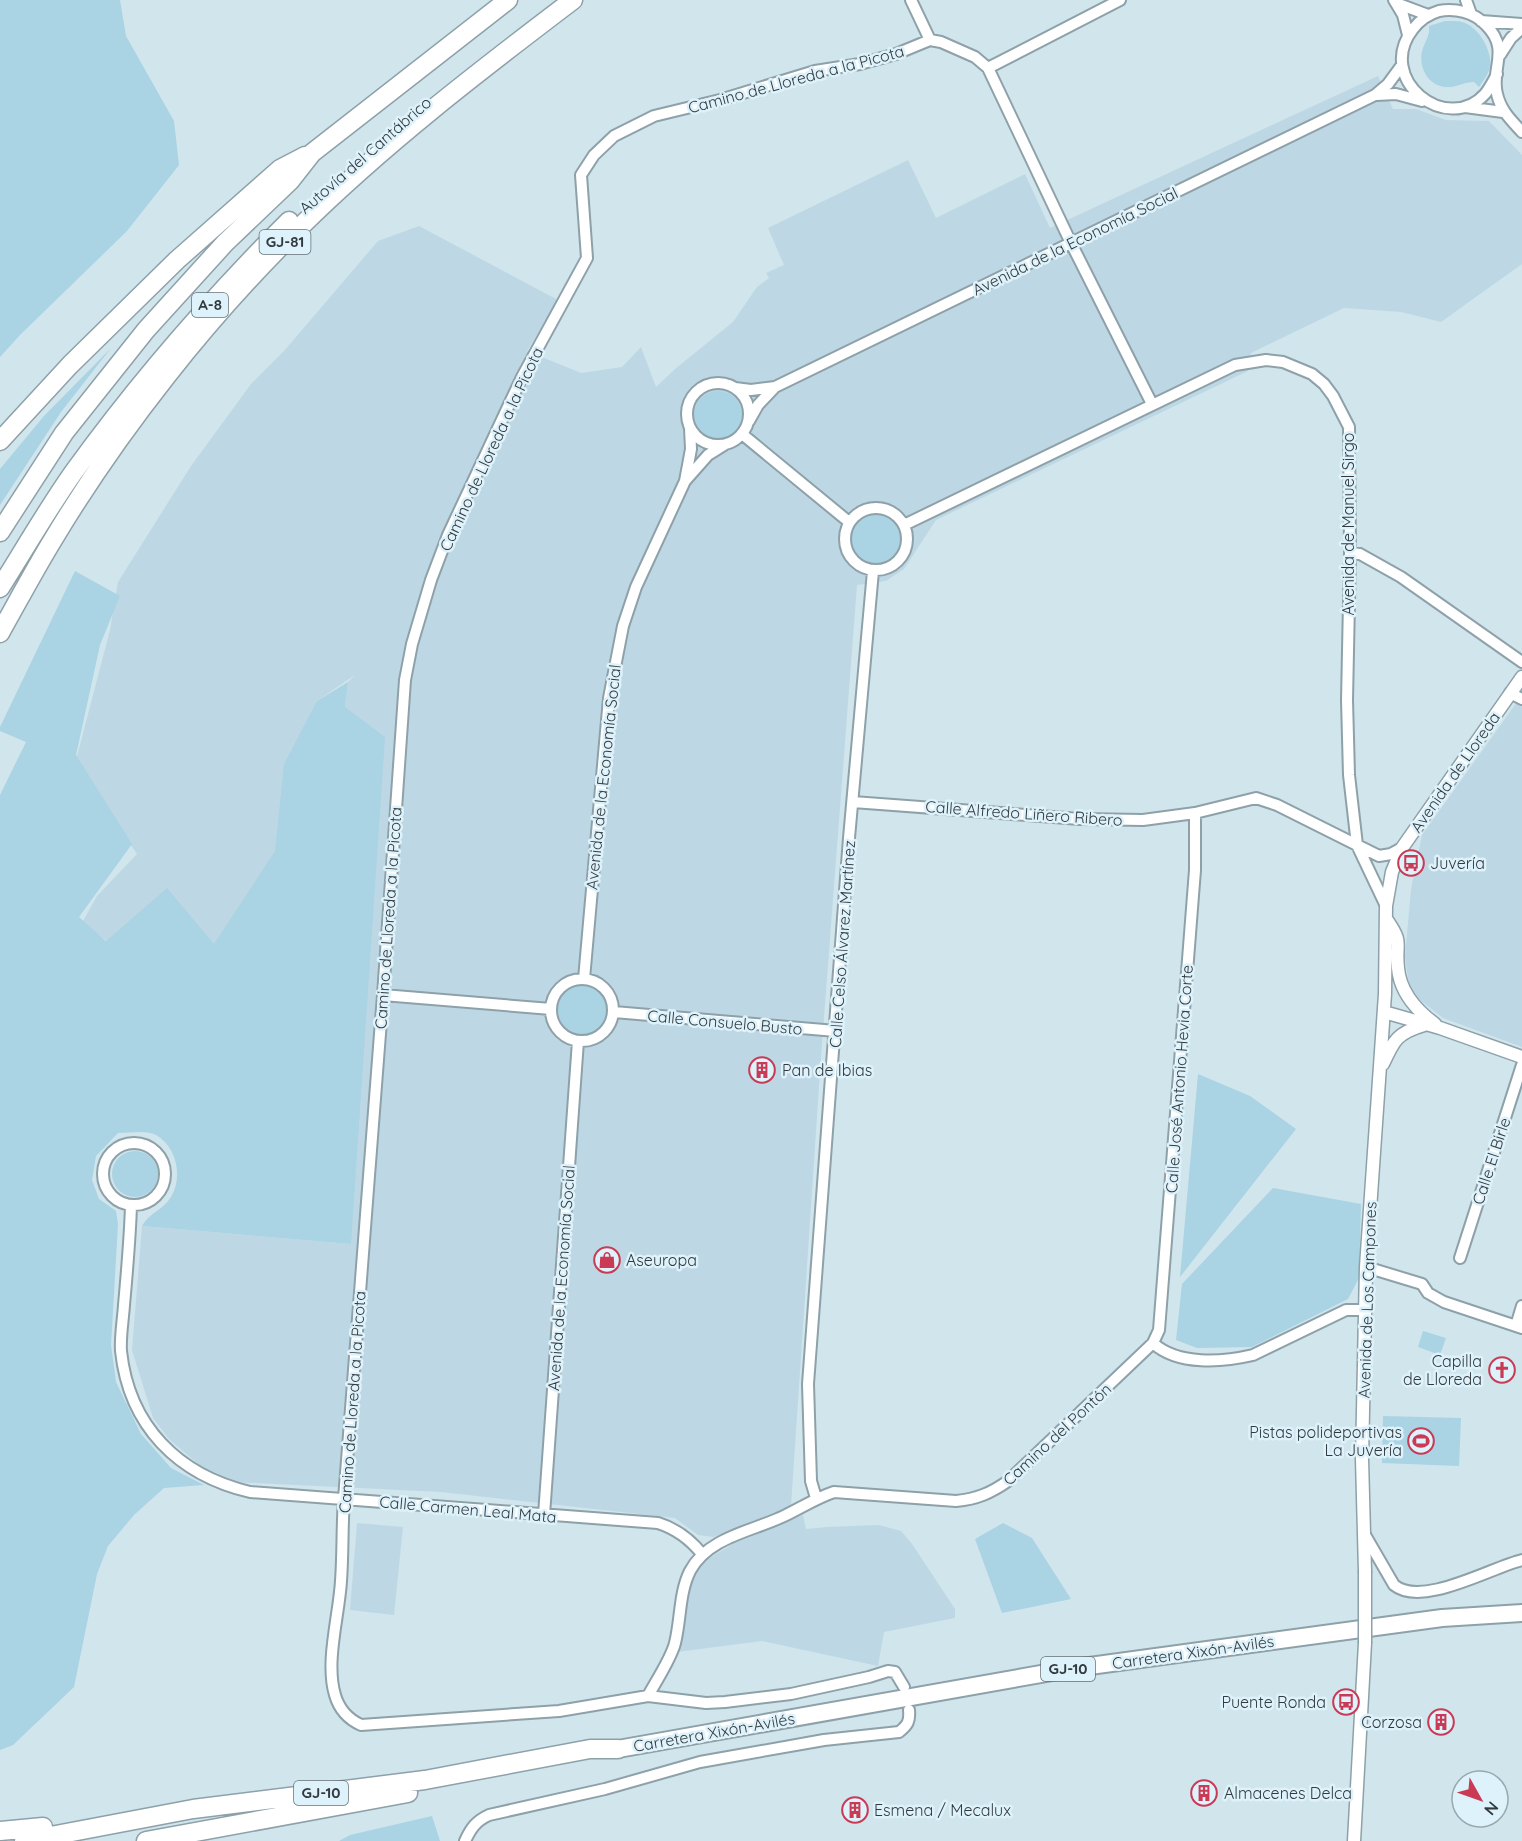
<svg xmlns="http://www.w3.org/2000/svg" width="1522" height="1841" font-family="Quicksand,sans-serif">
  <rect width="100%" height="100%" fill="#d1e5ed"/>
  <!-- built -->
  <path fill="#bdd8e4" d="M1378 76 1393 109H1416L1446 120 1489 121 1522 155V264L1441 322 1401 312 1344 308 1251 353 1248 371 936 520 904 569 886 581 857 585 821 1057 791 1506 713 1537 698 1535 675 1518 441 1492 232 1482 198 1464 169 1439 153 1418 132 1350 142 1226 351 1244 345 707 348 682 355 675 317 701 280 859 216 949 113 945 82 923 97 896 137 854 75 764 110 630 118 582 191 466 251 384 284 351 378 241 419 226 558 300 527 351 581 373 622 367 641 347 656 387 675 369 733 322 757 287 769 278 766 273 784 265 768 228 908 160 936 218 1025 174 1050 228Z
    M1522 695V1047L1443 1018 1410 992 1405 957 1411 889 1422 835Z
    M803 1515 806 1529 827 1527 879 1525 901 1531 912 1544 955 1609V1618L884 1632 878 1666 762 1641 677 1652 683 1599 693 1573 706 1560 733 1544Z
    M357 1523 403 1527 394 1615 350 1610Z"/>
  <!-- green -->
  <path fill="#aad3e4" d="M0 0H120L126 36 174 121 179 165 127 231 20 335 0 357Z
    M1445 21C1453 21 1462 20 1469 25 1481 32 1492 52 1490 66 1489 74 1483 81 1479 87L1474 82C1464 82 1456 88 1446 87 1427 86 1417 65 1423 48 1426 40 1430 35 1429 26Z
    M111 348 61 412 0 505V469L44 416Z
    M694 415a24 24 0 1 1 48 0a24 24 0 1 1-48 0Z
    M851 539a25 25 0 1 1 50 0a25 25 0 1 1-50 0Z
    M75 571 120 596 100 645 76 755 132 844 79 917 106 941 167 888 214 944 275 851 284 764 317 701 348 682 345 707 385 737 351 1244 142 1226C150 1212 162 1211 171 1197 183 1177 177 1147 156 1135 145 1130 130 1133 118 1133L96 1156 92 1180 99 1199 116 1211 118 1224 111 1345 116 1382 141 1434 171 1468 204 1485 164 1488 134 1515 108 1546 97 1574 74 1687 13 1745 0 1750V795L26 742 0 731V727Z
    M558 1010a25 25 0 1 1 50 0a25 25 0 1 1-50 0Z
    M1198 1074 1250 1096 1296 1129 1180 1277Z
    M112 1174a23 23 0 1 1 46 0a23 23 0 1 1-46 0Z
    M1273 1188 1361 1204 1359 1278 1348 1299 1252 1347 1197 1348 1176 1340 1182 1284Z
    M1423 1331 1446 1338 1440 1355 1418 1347Z
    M1383 1416 1461 1418 1459 1466 1382 1463Z
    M1003 1523 1032 1538 1071 1599 1002 1613 975 1539Z
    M432 1816 440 1841H339L350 1835Z"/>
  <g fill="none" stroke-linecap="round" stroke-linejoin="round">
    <!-- minor casing -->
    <g stroke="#8ea1a9" stroke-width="14">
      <path id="minor" d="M911 0 930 40
        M1394 0 1403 15 1408 35
        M1466 0 1471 14
        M1396 3 1428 15
        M1481 21 1522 24
        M1500 55 1511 38 1522 28
        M988 68 1120 0
        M1497 74C1494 80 1490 88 1485 94 1447 136 1374 79 1413 29 1419 21 1429 14 1439 11 1455 8 1474 12 1486 25 1511 50 1490 69 1497 94 1501 111 1511 120 1522 132
        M1376 95 1396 94 1422 101
        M1465 107 1503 112
        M687 414a31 31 0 1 1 62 0a31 31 0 1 1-62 0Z
        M735 388 751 390 775 387 1375 95 1388 84 1402 65
        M749 421 758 405 775 387
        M742 434 849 522
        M685 481 691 449 690 428
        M845 539a31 31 0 1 1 62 0a31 31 0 1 1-62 0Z
        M904 525 1235 365 1266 360 1283 362 1312 374 1324 384 1333 396 1349 427 1350 553 1347 700 1349 775 1357 845 1386 906
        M1350 553 1360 554 1401 577 1522 662
        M1510 693 1522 699
        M853 802 1080 819 1143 820 1195 813 1256 798 1277 805 1379 856 1391 854 1402 848
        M584 979 609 698 623 626 636 587 685 481 708 455 724 445
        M551 1010a31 31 0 1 1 62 0a31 31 0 1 1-62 0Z
        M383 995 551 1009
        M614 1012 836 1031
        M103 1174a31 31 0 1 1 62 0a31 31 0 1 1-62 0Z
        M131 1205C130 1239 127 1272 124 1305 123 1320 120 1337 121 1351 129 1426 178 1475 250 1492L658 1523C677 1529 690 1539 702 1554
        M1460 1258 1522 1065
        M1366 1267 1422 1284 1428 1293 1444 1302 1522 1328
        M1516 1326 1522 1306
        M1153 1343 1159 1330 1195 870V813
        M816 1498 811 1481 808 1384 849 838 873 571
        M544 1515 578 1041
        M1365 1535 1394 1585C1422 1608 1492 1567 1522 1560
        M904 1687 895 1672 888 1671 869 1677 791 1694 725 1702 706 1703 648 1696 559 1711 361 1725C348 1719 339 1709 335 1695 325 1662 339 1616 341 1581 343 1554 342 1526 344 1499L383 995 405 680 412 644 431 580 448 535 522 377 587 258 581 175 594 155 614 136 654 116 720 100 815 71 860 64 896 54 930 40 941 42 975 57 988 68 1071 243 1152 404
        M648 1696C656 1681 671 1659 675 1643 681 1619 679 1593 690 1571 708 1537 753 1531 784 1516 801 1508 816 1498 834 1492L956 1501C977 1499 991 1493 1008 1481L1153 1343C1178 1366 1223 1362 1253 1355L1346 1310H1364
        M465 1841C471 1828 476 1821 489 1815L605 1789 700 1762 824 1740 899 1732C908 1725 910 1721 909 1710"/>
    </g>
    <!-- tertiary casing -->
    <g stroke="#8ea1a9" stroke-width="15">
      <path id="tertiary" d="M1387 920C1404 945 1395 941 1398 968 1400 992 1416 1010 1435 1024
        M1384 1012 1440 1028 1522 1057
        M1383 1064C1394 1040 1397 1033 1424 1025
        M1365 1571 1362 1459 1366 1267 1385 994 1386 906 1392 872 1402 848 1522 677
        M1354 1841 1365 1643"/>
    </g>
    <!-- trunk casing -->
    <g stroke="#8ea1a9" stroke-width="20">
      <path id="trunk" d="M618 1749 1075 1668 1442 1618 1522 1613"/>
    </g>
    <!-- motorway casing -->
    <g stroke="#8ea1a9" stroke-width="21">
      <path id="motorway" d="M0 441 70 365 177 260 280 169 305 156
        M0 532 64 433 146 330 225 243 290 181 312 153 508 0
        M0 588C24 550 47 510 73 473 138 383 211 299 289 221
        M0 633C18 601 35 569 54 538 119 430 207 318 298 229 383 145 478 72 573 0
        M0 1831 43 1827
        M24 1841 193 1809 425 1780 590 1749H618
        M146 1841 408 1793"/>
    </g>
    <!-- minor -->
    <use href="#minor" stroke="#fff" stroke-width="10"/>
    <!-- tertiary -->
    <use href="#tertiary" stroke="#fff" stroke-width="12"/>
    <!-- trunk -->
    <use href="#trunk" stroke="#fff" stroke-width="16"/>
    <!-- motorway -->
    <use href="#motorway" stroke="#fff" stroke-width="18"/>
    <!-- tertiary-bridge casing -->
    <g stroke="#8ea1a9" stroke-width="15" stroke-linecap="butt">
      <path id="tertiary-bridge" d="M1365 1643V1571"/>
    </g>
    <!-- tertiary-bridge -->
    <use href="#tertiary-bridge" stroke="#fff" stroke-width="12"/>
  </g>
  <!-- icons -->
  <defs>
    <g id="bus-ring" transform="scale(1.35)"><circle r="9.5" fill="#def2fb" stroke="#ca3a54" stroke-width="1.5"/><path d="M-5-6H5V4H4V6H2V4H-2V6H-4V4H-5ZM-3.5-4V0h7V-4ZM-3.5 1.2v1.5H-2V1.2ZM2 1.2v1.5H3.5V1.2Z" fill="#ca3a54"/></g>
    <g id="building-ring" transform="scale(1.35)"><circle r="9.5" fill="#def2fb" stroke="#ca3a54" stroke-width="1.5"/><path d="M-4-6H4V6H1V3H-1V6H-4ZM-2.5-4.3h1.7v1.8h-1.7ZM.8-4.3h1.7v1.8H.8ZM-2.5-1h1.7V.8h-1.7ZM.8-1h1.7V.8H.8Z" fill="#ca3a54"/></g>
    <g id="shop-ring" transform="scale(1.35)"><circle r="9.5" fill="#def2fb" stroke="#ca3a54" stroke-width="1.5"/><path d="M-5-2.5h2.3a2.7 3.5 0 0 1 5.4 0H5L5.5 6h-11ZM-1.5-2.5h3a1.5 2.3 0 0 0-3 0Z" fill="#ca3a54"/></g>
    <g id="church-ring" transform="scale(1.35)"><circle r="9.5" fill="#def2fb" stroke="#ca3a54" stroke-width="1.5"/><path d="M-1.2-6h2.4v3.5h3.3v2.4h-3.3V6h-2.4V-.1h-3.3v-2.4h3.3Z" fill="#ca3a54"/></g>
    <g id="stadium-ring" transform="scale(1.35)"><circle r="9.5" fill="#def2fb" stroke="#ca3a54" stroke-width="1.5"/><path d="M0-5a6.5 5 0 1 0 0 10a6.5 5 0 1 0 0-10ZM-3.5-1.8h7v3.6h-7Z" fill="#ca3a54"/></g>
  </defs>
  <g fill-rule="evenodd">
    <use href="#bus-ring" x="1411" y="863"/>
    <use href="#building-ring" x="762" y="1070"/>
    <use href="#shop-ring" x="607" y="1260"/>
    <use href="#church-ring" x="1502" y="1370"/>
    <use href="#stadium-ring" x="1421" y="1441"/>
    <use href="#bus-ring" x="1346" y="1702"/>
    <use href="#building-ring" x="1441" y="1722"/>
    <use href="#building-ring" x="1204" y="1793"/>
    <use href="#building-ring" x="855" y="1810"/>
  </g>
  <g text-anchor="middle" stroke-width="5" stroke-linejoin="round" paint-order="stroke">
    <!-- shield labels -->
    <g fill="#def2fb" stroke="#667177" stroke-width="1.5">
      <rect x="259.5" y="230" width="51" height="24" rx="4.5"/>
      <rect x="192" y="293" width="36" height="24" rx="4.5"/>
      <rect x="1041" y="1657" width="54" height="24" rx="4.5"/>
      <rect x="294" y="1781" width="54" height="24" rx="4.5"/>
    </g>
    <g font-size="15" font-weight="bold" fill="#333a3e">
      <text x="285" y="247">GJ-81</text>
      <text x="210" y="310">A-8</text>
      <text x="1068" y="1674">GJ-10</text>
      <text x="321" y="1798">GJ-10</text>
    </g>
    <!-- street labels -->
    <g font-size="16" fill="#333a3e" stroke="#def2fb">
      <text transform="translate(796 79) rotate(-15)" y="6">Camino de Lloreda a la Picota</text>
      <text transform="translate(365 155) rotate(-41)" y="6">Autovía del Cantábrico</text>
      <text transform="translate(1075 241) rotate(-26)" y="6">Avenida de la Economía Social</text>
      <text transform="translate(491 449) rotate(-65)" y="6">Camino de Lloreda a la Picota</text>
      <text transform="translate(1348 524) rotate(-90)" y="6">Avenida de Manuel Sirgo</text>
      <text transform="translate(1455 772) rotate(-55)" y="6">Avenida de Lloreda</text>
      <text transform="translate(603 777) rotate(-84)" y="6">Avenida de la Economía Social</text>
      <text transform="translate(1024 813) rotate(4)" y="6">Calle Alfredo Liñero Ribero</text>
      <text transform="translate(388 918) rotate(-86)" y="6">Camino de Lloreda a la Picota</text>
      <text transform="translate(842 944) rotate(-86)" y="6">Calle Celso Álvarez Martínez</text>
      <text transform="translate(725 1022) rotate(5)" y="6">Calle Consuelo Busto</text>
      <text transform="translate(1179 1079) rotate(-86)" y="6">Calle José Antonio Hevia Corte</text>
      <text transform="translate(1491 1161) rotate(-72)" y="6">Calle El Birle</text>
      <text transform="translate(561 1278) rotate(-86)" y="6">Avenida de la Economía Social</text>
      <text transform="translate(1367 1300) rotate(-88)" y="6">Avenida de Los Campones</text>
      <text transform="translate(352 1402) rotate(-86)" y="6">Camino de Lloreda a la Picota</text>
      <text transform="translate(1057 1434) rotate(-43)" y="6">Camino del Pontón</text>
      <text transform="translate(468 1509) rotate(5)" y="6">Calle Carmen Leal Mata</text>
      <text transform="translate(1193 1652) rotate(-8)" y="6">Carretera Xixón-Avilés</text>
      <text transform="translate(714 1732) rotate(-10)" y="6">Carretera Xixón-Avilés</text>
    </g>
    <!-- poi labels -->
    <g font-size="16" fill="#333a3e" stroke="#def2fb" text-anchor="start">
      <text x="1430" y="869">Juvería</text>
      <text x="782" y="1076">Pan de Ibias</text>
      <text x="626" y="1266">Aseuropa</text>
      <text x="1482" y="1367" text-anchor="end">Capilla<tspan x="1482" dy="18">de Lloreda</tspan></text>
      <text x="1402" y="1438" text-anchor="end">Pistas polideportivas<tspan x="1402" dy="18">La Juvería</tspan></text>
      <text x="1326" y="1708" text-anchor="end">Puente Ronda</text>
      <text x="1422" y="1728" text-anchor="end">Corzosa</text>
      <text x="1224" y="1799">Almacenes Delca</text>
      <text x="874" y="1816">Esmena / Mecalux</text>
    </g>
  </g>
  <!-- north arrow -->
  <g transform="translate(1480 1799) rotate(130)"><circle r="28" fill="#def2fb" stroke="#9aa8af" stroke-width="1.5"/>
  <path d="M0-4.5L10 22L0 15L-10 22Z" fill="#ca3a54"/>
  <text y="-9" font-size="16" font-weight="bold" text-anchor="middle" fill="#333a3e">N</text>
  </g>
</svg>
